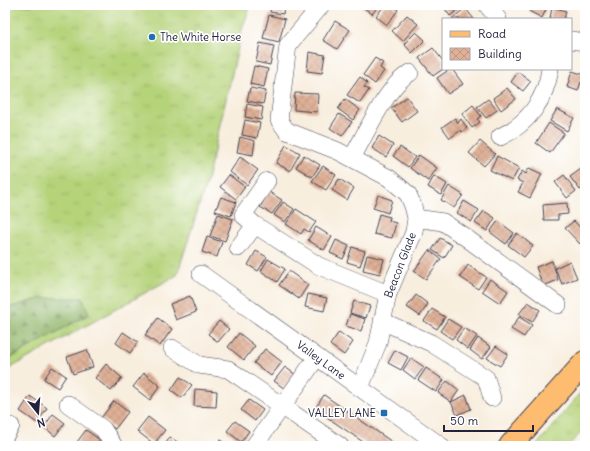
<svg xmlns="http://www.w3.org/2000/svg" width="590" height="451" font-family="Delius,sans-serif">
  <defs>
    <pattern id="grass-tufts" width="24" height="20" patternUnits="userSpaceOnUse"><rect width="24" height="20" fill="#b5d379"/><path d="M3 7l-1-3M5 7V3M7 7l1-3M15 17l-1-3M17 17v-4M19 17l1-3" fill="none" stroke="#9bb56a"/></pattern>
    <pattern id="forest-firs" width="22" height="20" patternUnits="userSpaceOnUse"><rect width="22" height="20" fill="#90b569"/><path d="M5 1l3.5 6h-7zM16 11l3.5 6h-7z" fill="#759358"/></pattern>
    <pattern id="building-cross-hatch" width="8" height="8" patternUnits="userSpaceOnUse"><rect width="8" height="8" fill="#dfb096"/><path d="M0 0l8 8M0 8l8-8" fill="none" stroke="#bf9782"/></pattern>
  </defs>
  <rect width="100%" height="100%" fill="#fff"/>
  <filter id="ink" filterUnits="userSpaceOnUse"><feTurbulence type="fractalNoise" baseFrequency=".025" numOctaves="2"/><feDisplacementMap in="SourceGraphic" scale="8" xChannelSelector="R" yChannelSelector="G"/><feConvolveMatrix kernelMatrix="1 2 1 2 8 2 1 2 1" color-interpolation-filters="sRGB"/></filter>
  <filter id="wash" filterUnits="userSpaceOnUse"><feTurbulence type="fractalNoise" baseFrequency=".012" numOctaves="4" result="noise"/><feDisplacementMap in="SourceGraphic" scale="16" xChannelSelector="R" yChannelSelector="G"/><feGaussianBlur stdDeviation="0.9" result="paint"/><feColorMatrix in="noise" values="0 0 0 0 0 0 0 0 0 0 0 0 0 0 0 0 0 1.4 0 .05"/><feComposite in="paint" operator="in"/></filter>
  <g filter="url(#wash)">
    <rect width="100%" height="100%" fill="#f8eede"/>
    <!-- grass -->
    <path fill="url(#grass-tufts)" stroke="#6c7a5a" d="M5 5H251L243 26 207 181 177 275 5 371V361L89 314 42 298 5 309Z
      M585 387V429L568 446H536Z"/>
    <!-- forest -->
    <path fill="url(#forest-firs)" stroke="#596c52" d="M42 298H83L89 314 5 361V309Z"/>
    <g id="blocks">
      <!-- building -->
      <path fill="url(#building-cross-hatch)" d="M271 5H284L283 14 270 12Z
        M360 5H379L372 14Z
        M385 5H392L398 10 387 25 376 16Z
        M445 5H461L462 6 450 16 443 6Z
        M532 5H548L542 18 529 11Z
        M552 7 566 11 564 19H550Z
        M465 8 474 19H452Z
        M269 15 285 19 279 42 263 38Z
        M407 15 418 24 403 41 392 31Z
        M335 21 350 30 337 49 323 40Z
        M416 32 425 40 412 53 404 44Z
        M260 43 274 46 270 65 256 62Z
        M433 48 443 61V69L433 76 419 58Z
        M309 52 325 55 322 73 307 71Z
        M375 58 383 63 380 68 384 71 375 84 363 75Z
        M254 66 268 69 264 87 250 84Z
        M450 69H452L463 84 448 94 437 78Z
        M572 71 585 75V83L581 82 578 91 567 87Z
        M518 72 531 81 523 91 511 82Z
        M360 77 367 83 364 87 369 90 360 103 347 95Z
        M250 88 266 91 263 104 247 101Z
        M507 88 516 99 501 110 493 98Z
        M295 93 318 94 317 112 294 110Z
        M407 97 417 111 402 122 391 108Z
        M345 99 360 110 353 120 338 109Z
        M488 99 497 110 486 118 477 107Z
        M247 104 263 107 261 120 245 117Z
        M473 105 481 116 477 119 480 122 472 128 462 114Z
        M557 109 574 118 567 131 550 121Z
        M339 114 352 122 342 136 330 128Z
        M455 118 458 123 461 119 467 128 462 132 461 130 450 138 442 127Z
        M245 120 260 123 257 138 242 135Z
        M549 123 564 133 550 153 536 143Z
        M379 136 393 145 386 157 372 148Z
        M240 137 255 141 253 155 237 152Z
        M480 141 495 154 484 166 469 153Z
        M286 145 300 153 290 171 276 163Z
        M400 147 415 157 408 167 393 156Z
        M304 155 320 165 312 177 296 167Z
        M419 155 437 168 428 181 410 168Z
        M497 156 519 168 512 181 490 170Z
        M240 157 258 170 247 185 230 172Z
        M323 166 336 175 326 190 312 181Z
        M585 166V186L580 190 570 177Z
        M529 168 542 174 530 198 518 192 523 183 517 180 522 171 526 174Z
        M229 175 245 187 236 199 220 187Z
        M564 175 576 191 567 198 555 182Z
        M434 176 447 184 441 195 428 187Z
        M339 179 354 188 347 200 332 190Z
        M449 186 463 195 454 208 441 200Z
        M269 192 282 200 272 214 260 207Z
        M378 195 392 200 388 213 373 208Z
        M221 197 236 202 231 216 215 211Z
        M464 201 479 210 471 222 457 213Z
        M283 202 294 209 285 222 274 215Z
        M567 203 568 214 558 215V220H544L543 205Z
        M296 209 316 222 309 232 304 229 301 234 286 224Z
        M484 211 495 218 487 231 475 223Z
        M218 214 233 219 225 241 210 236Z
        M379 214 390 217 389 221 396 223 392 238 374 234Z
        M498 221 514 233 506 244 490 232Z
        M574 221 585 233V244L582 241 580 244 565 228Z
        M316 227 332 237 324 250 308 240Z
        M517 233 533 246 524 257 508 245Z
        M207 237 222 242 217 257 202 252Z
        M440 238 452 245 444 258 432 250Z
        M336 240 349 246 343 259 330 253Z
        M352 247 365 251 360 266 347 262Z
        M429 250 441 259 426 279 414 271Z
        M256 251 267 257 258 271 248 265Z
        M367 255 384 259 380 274 363 270Z
        M268 259 285 269 277 282 261 271Z
        M552 261 558 280 543 286 536 267Z
        M570 261 577 278 562 284 555 268Z
        M468 265 486 277 478 289 460 277Z
        M289 271 308 285 299 299 279 285Z
        M490 279 508 291 500 303 482 291Z
        M308 294 327 298 324 311 305 307Z
        M416 295 428 304 420 316 407 307Z
        M190 296 196 312 176 320 170 304Z
        M354 301 370 306 366 318 350 313Z
        M528 302 540 310 532 322 519 314Z
        M432 309 445 317 437 329 424 321Z
        M350 314 365 319 361 331 346 326Z
        M519 317 532 325 524 337 511 329Z
        M158 318 172 329 160 346 145 335Z
        M448 319 461 327 452 339 440 331Z
        M219 321 229 329 218 342 208 334Z
        M464 328 477 336 468 349 456 340Z
        M123 332 138 342 130 353 116 343Z
        M339 332 353 342 344 355 330 345Z
        M239 333 255 346 244 360 228 347Z
        M478 338 491 347 482 359 470 350Z
        M496 346 508 354 500 366 487 358Z
        M265 349 282 362 271 376 254 363Z
        M87 350 93 367 73 374 67 357Z
        M395 350 408 357 401 370 388 363Z
        M411 358 424 367 415 379 403 370Z
        M106 364 122 378 111 391 95 378Z
        M52 367 66 376 58 388 44 379Z
        M285 367 296 375 285 389 274 381Z
        M426 368 444 380 436 392 418 380Z
        M144 373 160 386 150 400 133 387Z
        M180 377 192 385 182 398 171 390Z
        M447 381 459 390 451 402 438 393Z
        M195 389 217 391 216 407 194 406Z
        M324 395 395 444 393 446H369L315 409Z
        M466 395 471 409 457 415 451 402Z
        M30 396 47 408 37 423 20 411Z
        M249 400 263 410 255 421 241 410Z
        M114 401 128 412 115 429 101 418Z
        M53 414 65 423 55 436 44 427Z
        M148 417 165 430 154 444 137 431Z
        M235 421 249 431 241 442 227 431Z
        M86 430 100 440 96 446H74Z
        M170 437 182 445 181 446H164Z
        M220 440 229 446H215Z"/>
    </g>
  </g>
  <g filter="url(#ink)">
    <use href="#blocks" fill-opacity="0" stroke="#424153" stroke-width="1"/>
    <g fill="none" stroke-linecap="round" stroke-linejoin="round">
      <!-- minor casing -->
      <g stroke="#424153" stroke-width="18">
        <path id="minor" d="M487 5 498 19
          M320 7 288 45 279 120 287 131 338 151 389 178 408 194 413 206 416 218 414 232 388 294 378 343 360 388
          M571 40 585 42
          M500 137C528 124 546 99 550 69
          M352 158C365 135 388 84 410 73
          M416 218 443 222 465 237 558 305
          M255 225 243 215 267 181
          M238 248 255 225 319 266 388 294
          M201 274 441 446
          M382 321 431 343 486 378 492 398
          M172 348 199 365 228 369 340 446
          M68 404 103 429 114 446
          M5 436 11 426
          M254 446 317 357"/>
      </g>
      <!-- major casing -->
      <g stroke="#424153" stroke-width="24">
        <path id="major" d="M510 446 585 362"/>
      </g>
      <!-- minor -->
      <use href="#minor" stroke="#fff" stroke-width="17"/>
      <!-- major -->
      <use href="#major" stroke="#febc70" stroke-width="22"/>
    </g>
  </g>
  <!-- markers -->
  <g fill="#1f6fb2" stroke="#fff" stroke-width="1.5">
    <circle cx="152" cy="37" r="4"/>
    <rect x="380" y="409" width="8" height="8" rx="2"/>
  </g>
  <g text-anchor="middle" stroke-width="3.5" stroke-linejoin="round" paint-order="stroke">
    <!-- poi labels -->
    <g font-size="11" fill="#22223b" stroke="#fff" text-anchor="start">
      <text x="160" y="41">The White Horse</text>
      <text x="376" y="417" text-anchor="end">VALLEY LANE</text>
    </g>
    <!-- street labels -->
    <g font-size="11" fill="#22223b" stroke="#fff">
      <text transform="translate(400 265) rotate(-69)" y="4">Beacon Glade</text>
      <text transform="translate(321 360) rotate(36)" y="4">Valley Lane</text>
    </g>
  </g>
  <!-- margin -->
  <rect width="590" height="451" fill="none" stroke="#fff" stroke-width="20"/>
  <!-- legend -->
  <rect x="442" y="18" width="130" height="52" fill="#ffffff" stroke="#a7a7b1"/>
  <rect x="450" y="31" width="20" height="6" fill="#febc70" stroke="#a7a7b1"/>
  <text x="478" y="38" font-size="12" fill="#22223b">Road</text>
  <rect x="450" y="48" width="20" height="12" fill="url(#building-cross-hatch)" stroke="#a7a7b1"/>
  <text x="478" y="58" font-size="12" fill="#22223b">Building</text>
  <!-- north arrow -->
  <g transform="translate(38 413) rotate(163)" stroke="#ffffff" stroke-width="3" paint-order="stroke">
  <path d="M0-3L7 15L0 10L-7 15Z" fill="#22223b"/>
  <text y="-6" font-size="11" font-weight="bold" text-anchor="middle" fill="#22223b">N</text>
  </g>
  <!-- scale -->
  <path d="M444 425v6h89v-6" fill="none" stroke="#22223b" stroke-width="2"/>
  <text x="450" y="425" font-size="12" fill="#22223b" stroke="#ffffff" stroke-width="3" paint-order="stroke">50 m</text>
</svg>
